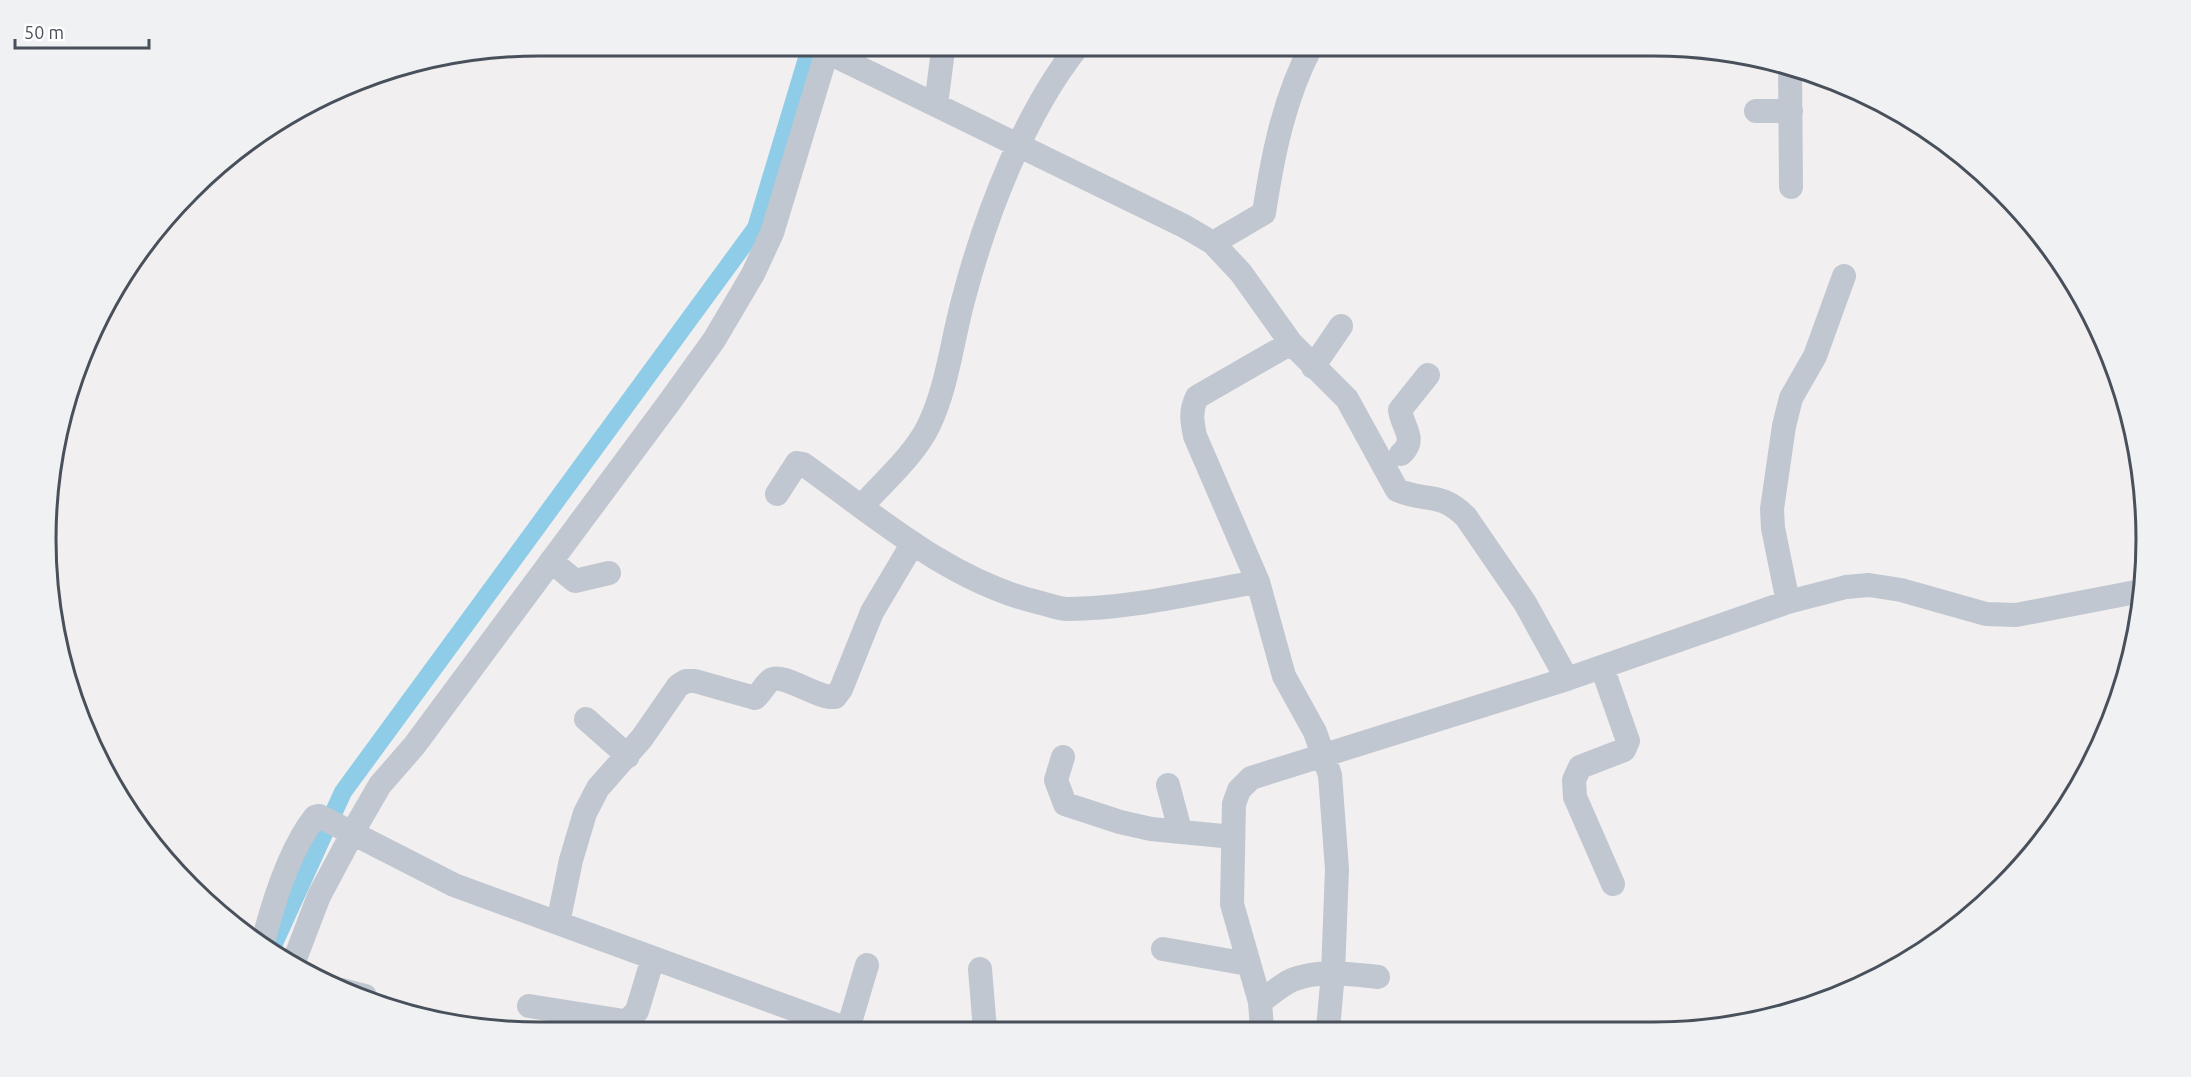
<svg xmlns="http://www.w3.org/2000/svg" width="2191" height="1077" font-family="Ubuntu,sans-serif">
  <rect width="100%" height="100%" fill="#f1efef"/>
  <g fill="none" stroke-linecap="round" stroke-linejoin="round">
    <!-- canal -->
    <path stroke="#8ecce8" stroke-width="18" d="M270 952 343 792 756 228 811 45"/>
    <!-- minor -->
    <path stroke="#c0c7d0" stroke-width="24" d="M827 52 1184 226 1213 243 1241 273 1291 343 1347 399 1397 490C1427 503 1440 491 1466 517L1525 603 1567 679
      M1790 67 1791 187
      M936 105 942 58
      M1756 111H1791
      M1213 243 1264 213C1273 154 1284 98 1312 45
      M1291 343 1197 397C1190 411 1192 421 1195 436L1258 582 1284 676 1315 732 1330 775 1337 869 1333 973 1328 1029
      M1313 367 1341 326
      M1401 454C1418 439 1402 427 1400 410L1428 375
      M777 494 797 463 803 464C876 516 948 580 1037 602 1047 604 1058 609 1068 609 1131 609 1196 592 1258 582
      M862 506C884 481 914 456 929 425 948 385 952 340 964 297 986 214 1025 112 1079 45
      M551 561 575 581 609 573
      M1788 602 1773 528 1772 509 1784 426 1791 398 1815 356 1844 276
      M1602 667 1628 741 1624 750 1580 767 1574 780 1575 797 1613 884
      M586 719 628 756
      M1063 757 1056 780 1065 804 1120 822 1151 829 1233 837
      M1168 785 1180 830
      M558 923 571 860 585 813 598 788 642 738 678 686 686 681H695L755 698C761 693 765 684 771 680 782 672 818 699 835 697L841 689 872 612 913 543
      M262 946C272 906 289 850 315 817L319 816 454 885 853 1031
      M1163 949 1248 964
      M293 964 319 896 358 823 380 785 414 746 668 404 714 340 753 274 772 233 829 45
      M980 969 985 1030
      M341 990 365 996
      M1260 1002C1270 995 1281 985 1292 980 1320 969 1350 974 1378 977
      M529 1006 630 1022
      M848 1029 867 965
      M1262 1029 1260 1002 1232 904 1234 804 1239 790 1251 778 1567 679 1788 602 1846 587 1869 585 1901 590 1986 614 2016 615 2141 591
      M619 1030 637 1011 653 958"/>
  </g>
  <!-- crop -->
  <path d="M0 0H2191V1077H0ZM539 56H1653A483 483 0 0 1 2136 539V539A483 483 0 0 1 1653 1022H539A483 483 0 0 1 56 539V539A483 483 0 0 1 539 56Z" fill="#f0f1f2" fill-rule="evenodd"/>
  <path fill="none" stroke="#48505b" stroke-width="3" d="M539 56H1653A483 483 0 0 1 2136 539V539A483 483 0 0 1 1653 1022H539A483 483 0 0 1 56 539V539A483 483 0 0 1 539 56Z"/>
  <!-- scale -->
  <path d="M15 39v9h134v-9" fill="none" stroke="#48505b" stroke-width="3"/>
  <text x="24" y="39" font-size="18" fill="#48505b" stroke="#ffffff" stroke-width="4.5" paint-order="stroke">50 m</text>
</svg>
